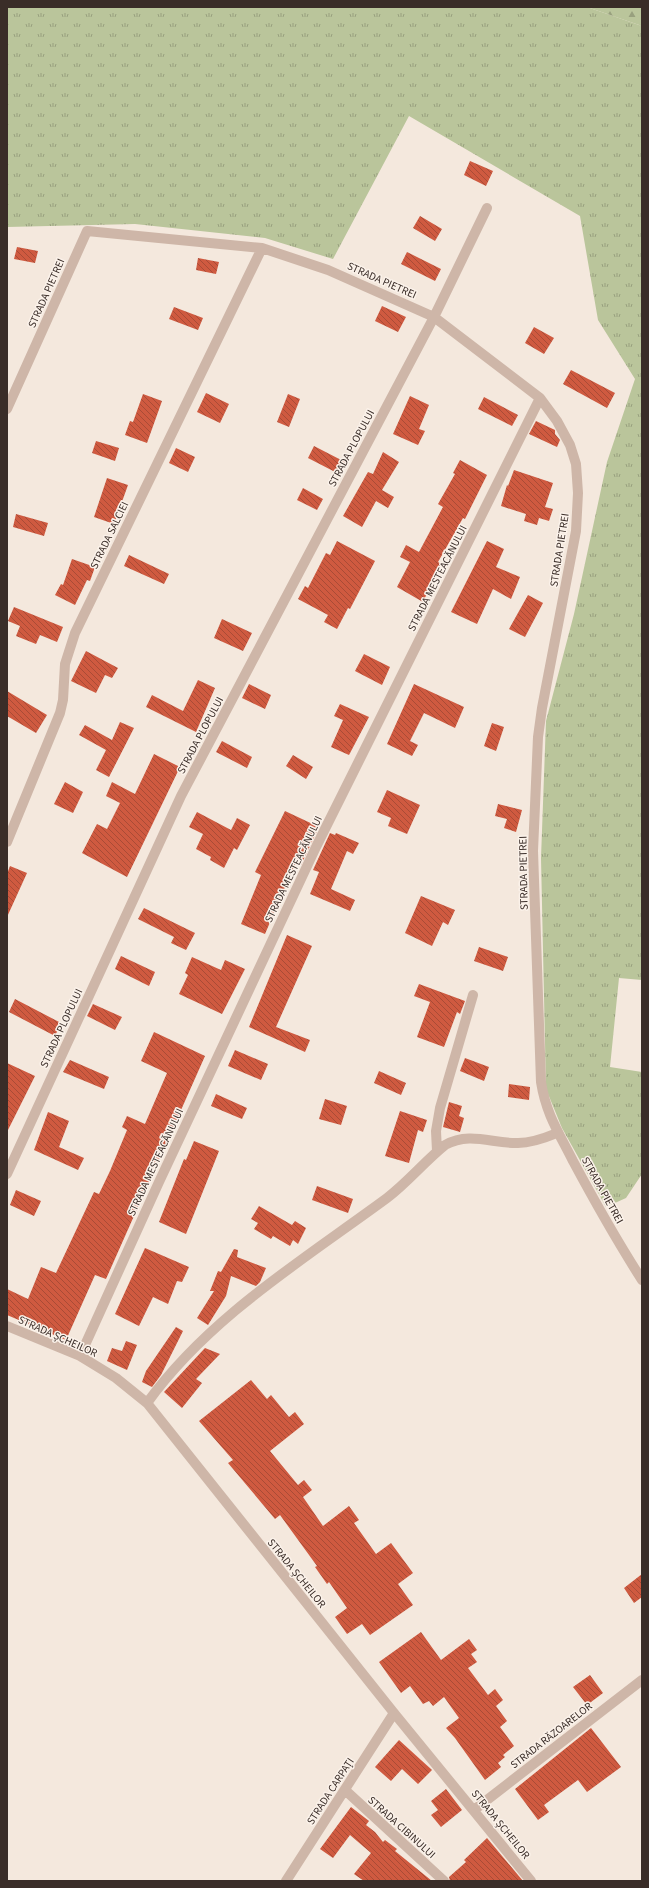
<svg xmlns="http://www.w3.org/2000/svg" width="649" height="1888" font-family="'Source Sans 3',sans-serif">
  <defs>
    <pattern id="grass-tufts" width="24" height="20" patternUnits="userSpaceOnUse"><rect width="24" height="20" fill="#bac59b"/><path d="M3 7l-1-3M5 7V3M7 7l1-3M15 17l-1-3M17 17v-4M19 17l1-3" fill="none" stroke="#98a07e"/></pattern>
    <pattern id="forest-firs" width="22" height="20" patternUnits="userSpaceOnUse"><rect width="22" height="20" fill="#bac59b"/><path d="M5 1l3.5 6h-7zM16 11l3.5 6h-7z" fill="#98a07e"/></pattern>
    <pattern id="building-back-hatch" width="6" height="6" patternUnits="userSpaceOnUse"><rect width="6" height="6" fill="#cf5a40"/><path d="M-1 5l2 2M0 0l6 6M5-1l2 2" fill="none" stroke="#a94b36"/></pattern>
  </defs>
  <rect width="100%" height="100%" fill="#f4e8dd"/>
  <!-- grass -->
  <path fill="url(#grass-tufts)" d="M7 7H587L642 26V980L619 978 610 1067 642 1072V1174L626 1198 606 1207 562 1128 546 1089 541 858 546 721 574 614 607 462 635 379 598 320 580 216 409 116 333 259 265 238 135 224 7 227Z"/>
  <!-- forest -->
  <path fill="url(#forest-firs)" d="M587 7H642V26Z"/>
  <!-- building -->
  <path fill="url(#building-back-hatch)" d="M470 161 493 171 486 186 464 175Z
    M420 216 442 229 435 241 413 228Z
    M17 247 38 251 35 263 14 259Z
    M407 252 441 269 435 281 401 264Z
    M198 258 219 262 216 274 196 270Z
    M382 306 406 317 398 332 375 321Z
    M174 307 203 318 198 330 169 319Z
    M534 327 554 338 544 354 525 343Z
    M571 370 615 393 607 408 563 384Z
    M206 393 229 404 220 423 197 412Z
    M143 394 162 401 147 443 125 435 130 421 133 422Z
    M288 394 300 399 289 427 277 422Z
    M410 396 429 405 419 429 425 431 418 445 393 434Z
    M484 397 518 415 512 426 478 409Z
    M536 421 555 430V434L560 440 557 447 529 434Z
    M96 441 119 448 115 461 92 453Z
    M314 446 345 462 339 474 308 458Z
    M176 448 195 457 188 472 169 463Z
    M383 452 399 462 382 490 394 497 388 508 376 501 362 527 343 516 368 472 373 474Z
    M460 460 487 475 465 519 463 518 438 562 441 564 423 602 397 587 410 562 400 557 406 545 419 552 443 507 438 504 455 474 453 473Z
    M514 470 553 483 545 507 553 509 549 521 539 518 537 525 524 521 526 514 501 506 507 485 508 486Z
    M107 478 128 485 114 524 94 517Z
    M303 488 323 499 317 510 297 500Z
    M16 514 48 523 44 536 13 527Z
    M337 541 375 561 350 609 348 608 337 629 324 622 328 615 298 599 305 586 308 588 326 553 330 555Z
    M487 541 504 549 496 567 520 577 511 599 493 589 477 624 451 612Z
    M129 555 169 574 164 584 124 566Z
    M72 559 95 567 90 581 87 580 75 605 55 595 61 584 63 585Z
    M528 595 543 603 525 637 509 629Z
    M14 607 63 627 57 642 40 635 36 644 16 636 20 626 8 621Z
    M222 619 252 633 243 651 214 638Z
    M86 651 118 668 112 678 105 675 96 693 71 681Z
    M364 654 390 667 382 685 355 671Z
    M198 680 215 688 196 732 146 707 152 695 183 711Z
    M249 684 271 695 265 709 242 698Z
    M414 684 464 707 455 728 424 713 410 741 418 745 412 756 387 744Z
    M7 691 47 715 36 733 7 716Z
    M340 704 369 717 349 755 331 747 343 720 334 716Z
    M120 722 134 728 109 777 96 770 106 750 79 735 85 725 112 740Z
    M492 723 504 727 496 751 484 746Z
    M222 741 252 757 247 768 216 752Z
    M154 754 180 767 127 877 82 853 97 824 107 829 120 803 106 796 112 782 135 794Z
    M293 755 313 767 306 779 286 766Z
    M65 782 83 792 73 813 54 804Z
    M387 790 420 805 407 834 388 826 391 818 377 812Z
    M498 804 522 810 516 832 504 828 507 819 495 816Z
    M285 811 319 827 301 865 296 863 288 880 265 934 241 924 261 875 255 872Z
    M197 812 231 830 237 818 250 825 237 850 234 848 224 868 210 860 211 857 196 849 203 834 189 827Z
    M330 833 335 835 336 833 359 843 353 854 347 851 331 889 355 900 350 911 310 894 319 872 313 870Z
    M10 866 27 873 7 917V874Z
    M421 896 455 910 448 925 443 922 432 946 405 933Z
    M144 908 195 933 186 950 171 943 174 937 138 919Z
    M287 935 312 946 276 1027 310 1040 305 1052 249 1027Z
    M479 947 508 957 503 971 474 961Z
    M121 956 155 972 149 986 115 969Z
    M192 957 221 970 225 960 245 969 222 1014 179 994 188 975 185 973Z
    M419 984 465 1001 460 1014 457 1012 444 1047 417 1037 430 1002 414 996Z
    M15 999 61 1023 55 1036 9 1012Z
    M93 1004 122 1017 115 1030 87 1016Z
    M154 1032 205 1056 106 1279 95 1275 66 1340 7 1315V1289L28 1299 41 1267 56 1273 94 1192 99 1194 110 1171 127 1130 122 1127 127 1116 145 1124 167 1073 141 1061Z
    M235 1050 268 1064 261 1080 228 1066Z
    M465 1058 489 1067 484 1081 460 1071Z
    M70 1060 109 1077 104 1089 63 1072Z
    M7 1063 35 1076 7 1132Z
    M379 1071 406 1083 401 1095 374 1083Z
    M509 1084 530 1087 529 1100 508 1097Z
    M216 1094 247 1108 242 1119 211 1106Z
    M325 1099 347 1106 341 1125 319 1119Z
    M449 1102 462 1106 459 1116 464 1118 460 1132 443 1127Z
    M400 1111 427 1120 423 1132 418 1130 409 1163 385 1156Z
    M48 1112 69 1121 59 1147 84 1158 78 1170 34 1150Z
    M194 1141 219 1151 186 1234 159 1222 184 1159 186 1160Z
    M317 1186 353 1199 348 1213 312 1200Z
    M16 1190 41 1201 34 1216 10 1205Z
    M259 1206 292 1225 295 1221 306 1228 298 1244 293 1240 290 1246 273 1236 271 1239 254 1229 258 1223 251 1219Z
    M145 1248 189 1267 182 1282 177 1281 168 1304 153 1297 139 1326 115 1314Z
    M234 1249 238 1250 237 1257 266 1268 260 1282 256 1286 231 1276 226 1296 208 1325 197 1318 214 1291H210L218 1271 221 1272Z
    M176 1327 183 1331 161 1375 152 1387 142 1382 146 1371Z
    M126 1341 137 1345 127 1370 107 1361 112 1348 122 1351Z
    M205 1348 220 1354 196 1379 202 1383 182 1408 164 1392Z
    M251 1380 267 1399 271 1395 289 1417 295 1412 304 1424 270 1451 298 1485 304 1480 312 1490 303 1497 323 1526 349 1506 359 1520 354 1523 376 1554 391 1543 413 1573 398 1584 413 1605 370 1635 362 1624 347 1634 335 1617 347 1608 329 1582 327 1584 315 1567 317 1566 280 1515 275 1519 228 1463 233 1460 199 1421Z
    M642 1574V1597L634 1603 624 1588Z
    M421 1632 441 1660 469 1639 477 1650 471 1654 477 1662 468 1668 488 1695 495 1689 503 1700 496 1706 507 1721 500 1727 514 1746 503 1755 505 1757 498 1763 501 1767 485 1780 455 1738 446 1728 459 1718 444 1697 433 1706 429 1701 423 1704 410 1686 401 1693 379 1662Z
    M590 1675 603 1693 587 1705 573 1687Z
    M591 1728 621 1767 587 1792 578 1780 544 1805 549 1812 538 1820 515 1789Z
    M399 1740 432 1770 418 1784 402 1769 391 1781 375 1767Z
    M446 1789 462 1810 441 1827 431 1815 438 1810 431 1801Z
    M351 1807 369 1821 366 1825 375 1832 383 1842 385 1840 397 1849 395 1851 432 1881H364L354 1874 371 1853 350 1835 333 1858 320 1849Z
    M487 1838 523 1881H450L449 1877 466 1862 464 1860Z"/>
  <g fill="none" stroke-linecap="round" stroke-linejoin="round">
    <!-- minor -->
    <path stroke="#ceb6a8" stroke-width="10" d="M7 409 87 231 262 248 328 270 434 317 540 398 557 421 570 445 576 464 578 493 576 531 542 708 538 737 533 851 541 1082C546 1114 559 1133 573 1161 595 1202 617 1241 642 1280
      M7 842 60 713 63 700 65 664 75 633 262 248
      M437 1151 436 1131 440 1108 473 995
      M7 1174 181 796 434 317 487 208
      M7 1326 80 1356 116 1378 147 1403 394 1713 531 1881
      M80 1356 159 1182 316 847 540 398
      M147 1403C209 1317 303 1260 387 1198 408 1182 425 1161 445 1145 470 1131 493 1144 518 1143 532 1143 545 1138 557 1133
      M345 1790 444 1881
      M474 1810 642 1680
      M286 1881 394 1713"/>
  </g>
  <g text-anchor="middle" stroke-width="3" stroke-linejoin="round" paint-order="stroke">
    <!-- street labels -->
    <g font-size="11" fill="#3a2d28" stroke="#fbf2ea">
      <text transform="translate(382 280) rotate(24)" y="4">STRADA PIETREI</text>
      <text transform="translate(46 293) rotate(-66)" y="4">STRADA PIETREI</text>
      <text transform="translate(351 448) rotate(-62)" y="4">STRADA PLOPULUI</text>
      <text transform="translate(109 535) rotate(-64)" y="4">STRADA SALCIEI</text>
      <text transform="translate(559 550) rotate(-81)" y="4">STRADA PIETREI</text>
      <text transform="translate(437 578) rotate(-63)" y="4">STRADA MESTEACĂNULUI</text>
      <text transform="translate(200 735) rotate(-62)" y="4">STRADA PLOPULUI</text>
      <text transform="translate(293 869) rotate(-64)" y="4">STRADA MESTEACĂNULUI</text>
      <text transform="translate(523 873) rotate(-91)" y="4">STRADA PIETREI</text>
      <text transform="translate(61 1028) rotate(-65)" y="4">STRADA PLOPULUI</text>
      <text transform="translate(155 1162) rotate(-65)" y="4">STRADA MESTEACĂNULUI</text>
      <text transform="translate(603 1190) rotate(61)" y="4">STRADA PIETREI</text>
      <text transform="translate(58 1336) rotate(24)" y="4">STRADA ȘCHEILOR</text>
      <text transform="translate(297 1573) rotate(51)" y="4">STRADA ȘCHEILOR</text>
      <text transform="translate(551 1735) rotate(-38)" y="4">STRADA RĂZOARELOR</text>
      <text transform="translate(330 1791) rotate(-57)" y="4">STRADA CARPAȚI</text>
      <text transform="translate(501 1824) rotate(51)" y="4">STRADA ȘCHEILOR</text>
      <text transform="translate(402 1827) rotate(42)" y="4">STRADA CIBINULUI</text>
    </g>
  </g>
  <!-- border -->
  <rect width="649" height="1888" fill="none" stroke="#3a2d28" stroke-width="16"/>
</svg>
